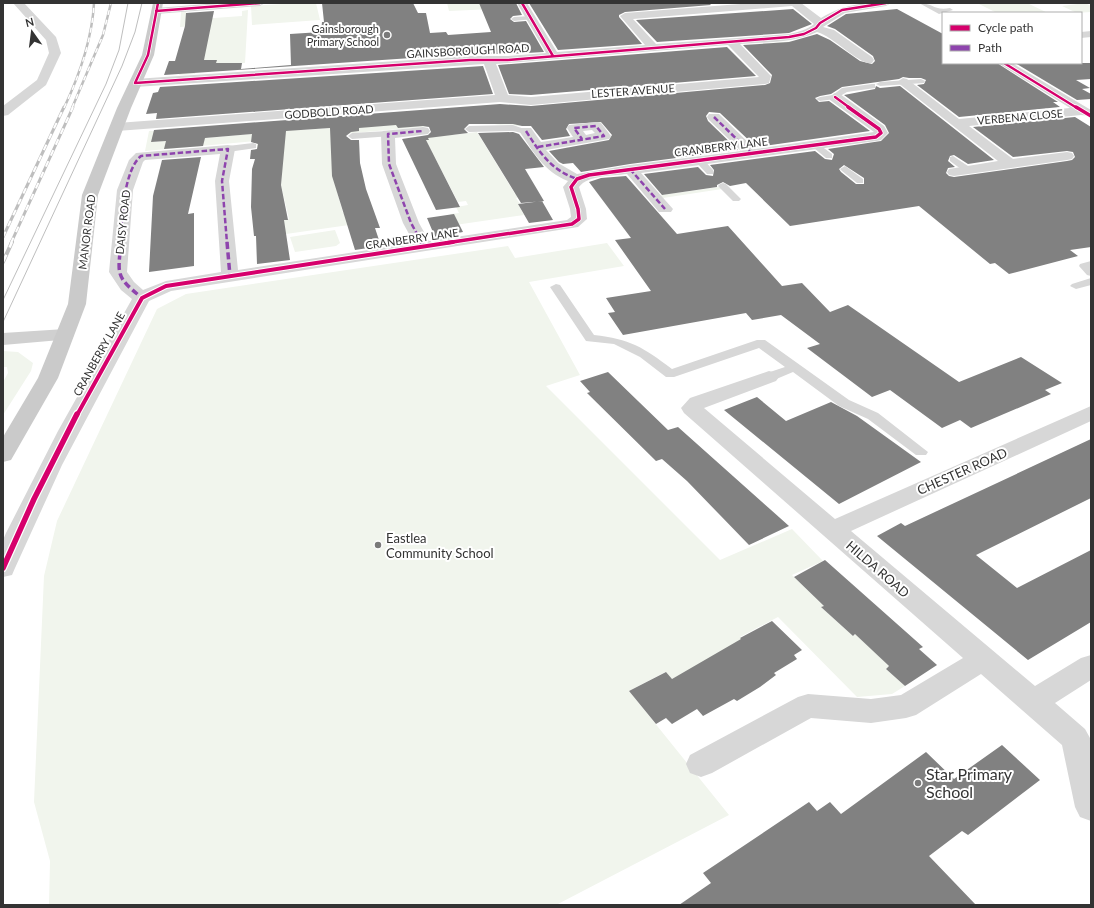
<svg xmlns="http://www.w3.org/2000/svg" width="1094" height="908" font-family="Lato,sans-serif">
  <rect width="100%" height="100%" fill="#fff"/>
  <!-- green -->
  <path fill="#f1f5ed" d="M298 3H316L320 20 252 25 251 6Z
    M447 3H510L513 8 449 11Z
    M977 3H1027L1048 13H997Z
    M1085 3 1091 6V12L1077 13 1062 6Z
    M248 10 245 63 215 65 216 60H202L197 66 195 74 179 75 195 26 180 27 181 12 186 11V20L242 16V11Z
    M817 37 820 40 808 41 823 54 837 53 839 55 825 56 841 69C857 68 859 69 872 79L828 83 835 90 809 97 818 102 798 104 836 135 828 134 825 131 803 134 788 122 778 124 782 128 773 129 770 127 753 130 742 121 771 117 766 113H760L755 109 730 112 727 109 695 112 698 115 674 119 683 128 699 126 709 137 666 140 672 147 658 149 652 143 622 149 624 152 570 159 568 157 555 158V154L565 151 563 148 611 142 608 137 632 134 621 121 597 124 595 120 517 126C506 122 498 128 488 121L343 134 344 141 332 142 333 170H335L338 187 336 188 343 213 373 209V210L349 214 352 223 349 225 286 234H280V231H282L281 224 256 227 255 224 289 219 281 185 283 147 257 149V141L145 151 149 131H154L152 142 199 138 200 132 205 131V138L251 134 252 127H257V132L297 129V124L301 123V130L347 127 346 120H350L352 126 397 124 396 116 401 115 403 122 442 118 440 112H443L445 118 490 115 489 111H493L496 117 539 114 537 109 541 108 544 115 587 111 584 105H588L593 111 614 109 617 114 639 112 629 101H634L638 107 681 104 676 98 679 97 684 103 691 102 692 104 725 100 721 94H725L730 99 765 96 761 91H764L770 97 805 94 799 88H803L800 85 815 83 805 74 789 75 788 74 804 72 794 64 779 65 793 62 783 54 768 55 781 52 772 44H756L796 41Z
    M451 130 453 135 477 132 515 194H518L519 197 516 198 520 204H518L524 215 455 225 450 214 459 213 456 207 468 205 466 201 458 202 435 158H432V152L426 140 428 139 426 135Z
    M719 187 722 189 663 198 661 195Z
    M335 230 340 243 336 246 295 252 290 237Z
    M607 243 624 266 529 282 580 375 546 386 720 560 792 529 823 561 792 575 824 606 821 607 853 636 856 634 889 666 886 669 905 686 892 694 857 697 778 617 740 637 743 641 672 679 665 672 629 691 729 815 556 905H49L50 861 34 802 44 576 57 521 157 309 186 294 508 246 515 258Z
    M3 351 18 352 33 363 31 371 3 415V382L8 373 7 367H3Z"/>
  <!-- building -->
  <path fill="#818181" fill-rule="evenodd" d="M322 3H413L418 13H426L430 33 446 32 448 35 491 32 479 3H516L522 15 513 16 510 19 514 22 526 21 544 52 508 54H470L164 75 169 61H175L185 26 186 13 214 11 204 60H217L216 63H242L241 69 291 65 290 34 321 32 322 22H324Z
    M529 3H709L711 5 625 12 619 15V17L642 44 558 50Z
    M793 9 812 24 789 33 657 42 636 20Z
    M897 9 943 34V63H997L1058 102H1053L1060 107 959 117 917 85 924 84 926 80 921 78H909L903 77 899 79 842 87 831 94 820 96 815 98 819 102 829 101 870 131 756 147 720 113 709 112 706 116 708 121 738 150 630 164 581 172 573 163 563 164 559 162 549 151 609 140 612 135 601 122 569 124 566 129 570 136 542 140 531 126H522L513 124H469L464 129 468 133 428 138 429 140H426L460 207 436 210 402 139 428 135 431 132 429 127 423 126 398 128 396 125 359 128V131L351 132 346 136 351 140H359L360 163 366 189 380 228H375L381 246 355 250 332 176 330 128 286 131 281 185 288 220H284L290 260 257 264 256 236H254L251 207 252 169 255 159H250L251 150 257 149 258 144 251 142 252 134 205 138 203 146 164 149 166 141 151 142 154 130 500 104 531 106 765 85 770 83 772 75 743 45 789 42 817 34 830 40 860 61 872 64 875 61 873 56 835 29 827 26 846 14Z
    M727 47 756 76 531 95 509 94 498 65Z
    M1015 63H1091V79L1076 80 1090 88 1082 89 1091 94V99L1077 100Z
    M483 66 493 94 156 119 157 113 146 114 153 93 158 92 160 87Z
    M876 86 880 88 900 86 994 160 968 164 954 155 950 156 948 161 955 167 948 168 946 173 949 176 954 177 1067 161 1072 160 1075 157 1073 152 1067 151 1013 157 973 127 1075 117 1091 127V247L1070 250 1078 256 1009 274 995 263 990 264 919 206 790 226 746 183 730 186 723 182 717 185V187L662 195 644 174 698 167 706 175 713 176 714 170 710 165 815 151 825 159 832 160 834 154 828 149 881 141 889 133 885 125 844 95 875 89ZM844 165 864 178V184H856L841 172 839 169Z
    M513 132 519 134 544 167 525 169 544 201 521 203 478 133Z
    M201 157 188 214 194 213V266L149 272 153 196 162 160Z
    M626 176 677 234 728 226 782 286 802 283 830 312 848 305 959 382 1021 357 1062 383 1045 390 1051 394 971 428 960 420 942 428 890 390 872 397 807 348 820 344 781 315 752 320 746 313 623 335 608 313 615 312 606 298 651 291 615 240 631 238 589 182 601 178Z
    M542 201 553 220 529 223 518 204Z
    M454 214 463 232 435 237 427 218Z
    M608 372 668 430 678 427 789 526 749 545 687 481 662 459 656 461 587 393 590 392 580 381Z
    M757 397 786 421 831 402 857 416 921 462 839 504 724 410Z
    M1091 439V498L976 555 1017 588 1091 550V622L1028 660 877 536 901 523 905 526Z
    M825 560 923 647 919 649 937 665 905 686 886 669 889 666 855 634 853 636 821 607 824 606 794 577Z
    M772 621 802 650 794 655 797 659 774 673 776 675 760 687 737 701 734 699 703 716 697 709 672 724 666 718 656 724 629 691 666 672 672 679 741 639 740 638Z
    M1002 745 1040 780 968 835 962 831 929 856 976 905H679L711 883 703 873 809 802 817 811 830 802 841 814 926 752 954 779Z"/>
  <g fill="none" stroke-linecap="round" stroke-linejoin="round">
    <!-- lane -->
    <path fill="#d7d7d7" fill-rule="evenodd" d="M919 3C933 3 934 11 950 8L953 10 939 14Z
      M531 16 534 18 533 19 514 21 511 19 514 17Z
      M921 79 925 81 924 83 880 86 876 84 880 82Z
      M872 84H875V88L847 92 835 99 820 101 816 99 820 97 833 95 842 88Z
      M513 125 530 131 526 134 513 131 469 132 465 129 469 126Z
      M388 131 391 132V136L352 139 348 136 352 133Z
      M253 143 256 144V148L228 152 223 149 228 146Z
      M817 143 832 154V158H826L814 148 813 146Z
      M953 156 971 168V172H965L950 161V157Z
      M699 157 702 158 713 170V174H707L696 162V158Z
      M845 166 863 179V183H857L842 171 840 169Z
      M723 183 726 184 741 199 739 201H733L718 186 720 184Z
      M1091 261V276L1087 275 1079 266 1080 264Z
      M1091 278V285L1076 289 1070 286 1072 284Z
      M556 284 560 285 594 335C630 339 643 347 672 369L757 340H765L849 400 878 413 928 452 926 455H916L868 419 839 406 793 372 774 380H764L763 377 764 374 785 367 759 348 674 377H666L640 357 614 344 586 341 550 287Z"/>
    <!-- street -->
    <path fill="#d7d7d7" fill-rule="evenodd" d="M13 3H24L56 37 61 53 46 85 8 115 3 116V106L37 80 49 53 46 40Z
      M219 3H265L260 6 156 14 151 11 156 8Z
      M517 3H527L557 52 645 45 620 16 625 13 753 3H801L821 18C847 3 861 3 891 3L886 6 845 13 823 27 834 30 872 57 874 60 872 63C860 66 833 36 817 32 794 43 765 42 740 44L771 76 769 83 765 84 531 105 500 102 117 131 112 130 110 127 112 124 117 123 495 95 484 64 135 87 129 83 135 79 470 56H508L546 53ZM792 6 814 24C807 30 798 32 789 34L656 44 633 19ZM728 45 759 77 531 97 508 95 496 64Z
      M1091 31V37L1081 38V32Z
      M998 63H1012L1091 110V116L1081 115 969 126 1013 159 1067 152 1072 153 1074 156 1072 159 1067 160 954 176 949 175 947 172 949 169 998 161 897 82 903 78 907 79 959 119 1070 108Z
      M835 93 840 94 884 126 888 133 881 140 876 141 641 173 673 209 671 212H659L627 174C612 176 588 175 579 187L586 209 587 219 578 227 171 291 149 301 62 465 15 568 12 575 3 577V540L6 533 58 431 132 299 121 290 109 272 117 190 129 160 136 153 228 145 233 146 235 149 229 181 238 270 414 243 403 223 382 164 381 134 383 131 423 127 428 128 430 131 428 134 395 138 396 164 419 223 429 241 567 220 571 217 570 209 563 187 568 181C544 172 533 151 519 131L521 128H531L541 142 573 137 567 128 569 125 596 122 601 123 611 136 609 139 546 150 558 163 577 174 630 165 741 151 709 120 707 117 709 114H719L755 149 874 132 830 100 829 97ZM592 130 595 133 586 135 583 131ZM220 154 215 181 221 272 166 281 143 290 134 282 127 272 133 190 143 162 145 160Z
      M769 371 776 373 779 377 776 381 704 408 835 519 1091 406V421L851 531 1035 686 1081 658 1091 655V680L1055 703 1085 729 1090 738 1091 821 1080 817 1075 807 1062 745 981 674 916 715 906 718 871 723 811 718 712 773 701 777 690 773 686 764 690 755 798 697 808 694 871 699 901 695 963 658 684 413 681 408 690 398Z"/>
    <!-- secondary -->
    <path fill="#d0d0d0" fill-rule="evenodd" d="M65 329 72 331 74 335 72 339 3 345V333Z"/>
    <!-- primary -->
    <path fill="#cacaca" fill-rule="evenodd" d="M153 3H163L154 55 131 108 98 195 86 304 58 378 11 460 3 462V437L38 378 68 304 82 195 117 108 142 55Z"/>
    <!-- tram -->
    <path stroke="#bebebe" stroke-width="1" d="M3 300 106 84 119 50 128 3
      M3 322 122 66 135 32 142 3"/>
    <!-- rail-far2 casing -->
    <g stroke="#bebebe" stroke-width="2.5">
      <path id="rail-far2" d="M64 108C80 74 92 40 94 3
        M72 108 103 35 111 3"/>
    </g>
    <!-- rail-far1 casing -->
    <g stroke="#bebebe" stroke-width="3">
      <path id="rail-far1" d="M3 237 64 107
        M11 243 73 107"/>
    </g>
    <!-- rail casing -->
    <g stroke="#bebebe" stroke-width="4">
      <path id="rail" d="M3 262 12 242"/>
    </g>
    <!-- rail-far2 -->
    <use href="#rail-far2" stroke="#fff" stroke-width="1.5" stroke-dasharray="5" stroke-linecap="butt"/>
    <!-- rail-far1 -->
    <use href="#rail-far1" stroke="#fff" stroke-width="2" stroke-dasharray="6" stroke-linecap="butt"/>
    <!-- rail -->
    <use href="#rail" stroke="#fff" stroke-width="2.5" stroke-dasharray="8" stroke-linecap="butt"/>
    <!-- quiet-far1 -->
    <path stroke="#8e44ad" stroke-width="2.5" stroke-dasharray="5.5 2.5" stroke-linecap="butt" d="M714 117 751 153
      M526 131C540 153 551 170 577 179
      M538 147 604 136 596 126 574 128 582 139
      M630 169 665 209
      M120 243C122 221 123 171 141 156L228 149 222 181 227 243
      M422 243 411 223 389 164 388 134 423 131"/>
    <!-- quiet -->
    <path stroke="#8e44ad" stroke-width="3.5" stroke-dasharray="7 3.5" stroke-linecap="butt" d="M121 242C118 275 115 276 142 298
      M227 242 230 276
      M421 242 424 247"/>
    <!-- cycleway-far3 casing -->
    <g stroke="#fff" stroke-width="4">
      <path id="cycleway-far3" d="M158 3 148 55 135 83 470 60H508L789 37 804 34 816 28 820 23 842 10 886 3
        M522 3 553 56
        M156 11 260 3
        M1004 63 1077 108
        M835 97 850 108"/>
    </g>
    <!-- cycleway-far2 casing -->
    <g stroke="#fff" stroke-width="5">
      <path id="cycleway-far2" d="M1076 107 1091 116
        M446 243 572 224 579 219 578 209 571 187 577 179 589 175 876 137 881 133 879 129 848 107"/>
    </g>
    <!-- cycleway-far1 casing -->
    <g stroke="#fff" stroke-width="6">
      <path id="cycleway-far1" d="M77 415 142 298 166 286 453 242"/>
    </g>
    <!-- cycleway casing -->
    <g stroke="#fff" stroke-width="8">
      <path id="cycleway" d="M3 568 34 499 77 414"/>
    </g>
    <!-- cycleway-far3 -->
    <use href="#cycleway-far3" stroke="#d6006c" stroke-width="2.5"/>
    <!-- cycleway-far2 -->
    <use href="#cycleway-far2" stroke="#d6006c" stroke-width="3.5"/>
    <!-- cycleway-far1 -->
    <use href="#cycleway-far1" stroke="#d6006c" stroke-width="4"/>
    <!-- cycleway -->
    <use href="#cycleway" stroke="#d6006c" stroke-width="5.5"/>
  </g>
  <!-- markers -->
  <g fill="#7a7a7a" stroke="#fff" stroke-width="1.5">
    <circle cx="387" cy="35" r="4"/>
    <circle cx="378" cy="545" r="4"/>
    <circle cx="918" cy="783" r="4"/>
  </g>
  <g text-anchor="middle" stroke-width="4" stroke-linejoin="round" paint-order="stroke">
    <!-- far-poi labels -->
    <g font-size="11" fill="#333" stroke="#fff" text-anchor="end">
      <text x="379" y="33">Gainsborough<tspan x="379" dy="13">Primary School</tspan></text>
    </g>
    <!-- far-street labels -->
    <g font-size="11" fill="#333" stroke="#fff">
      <text transform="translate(468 51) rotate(-3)" y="4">GAINSBOROUGH ROAD</text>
      <text transform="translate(633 91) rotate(-4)" y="4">LESTER AVENUE</text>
      <text transform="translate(329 112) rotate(-4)" y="4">GODBOLD ROAD</text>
      <text transform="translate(1020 117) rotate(-5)" y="4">VERBENA CLOSE</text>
      <text transform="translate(721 147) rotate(-7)" y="4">CRANBERRY LANE</text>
      <text transform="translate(123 222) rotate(-84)" y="4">DAISY ROAD</text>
      <text transform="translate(87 232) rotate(-83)" y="4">MANOR ROAD</text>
      <text transform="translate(412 239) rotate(-8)" y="4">CRANBERRY LANE</text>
      <text transform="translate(99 354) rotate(-61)" y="4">CRANBERRY LANE</text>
    </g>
    <!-- street labels -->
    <g font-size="13" fill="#333" stroke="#fff">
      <text transform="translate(962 471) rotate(-24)" y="5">CHESTER ROAD</text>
      <text transform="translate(878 569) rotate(41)" y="5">HILDA ROAD</text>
    </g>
    <!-- poi labels -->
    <g font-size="13" fill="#333" stroke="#fff" text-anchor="start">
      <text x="386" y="543">Eastlea<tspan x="386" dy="15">Community School</tspan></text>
    </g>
    <!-- near-poi labels -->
    <g font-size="16" fill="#333" stroke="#fff" text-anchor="start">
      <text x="926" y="780">Star Primary<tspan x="926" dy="18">School</tspan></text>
    </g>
  </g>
  <!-- border -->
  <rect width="1094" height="908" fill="none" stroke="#333333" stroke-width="8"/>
  <!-- legend -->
  <rect x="942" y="12" width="140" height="52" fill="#ffffff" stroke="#adadad"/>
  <rect x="950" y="25" width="20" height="6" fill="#d6006c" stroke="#adadad"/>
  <text x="978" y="32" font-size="12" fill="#333333">Cycle path</text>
  <rect x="950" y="45" width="20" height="6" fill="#8e44ad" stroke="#adadad"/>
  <text x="978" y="52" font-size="12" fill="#333333">Path</text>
  <!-- north arrow -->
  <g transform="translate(32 32) rotate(346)" stroke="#ffffff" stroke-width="3" paint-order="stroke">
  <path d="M0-3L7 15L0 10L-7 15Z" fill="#333333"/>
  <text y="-6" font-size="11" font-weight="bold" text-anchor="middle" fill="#333333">N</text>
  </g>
</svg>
